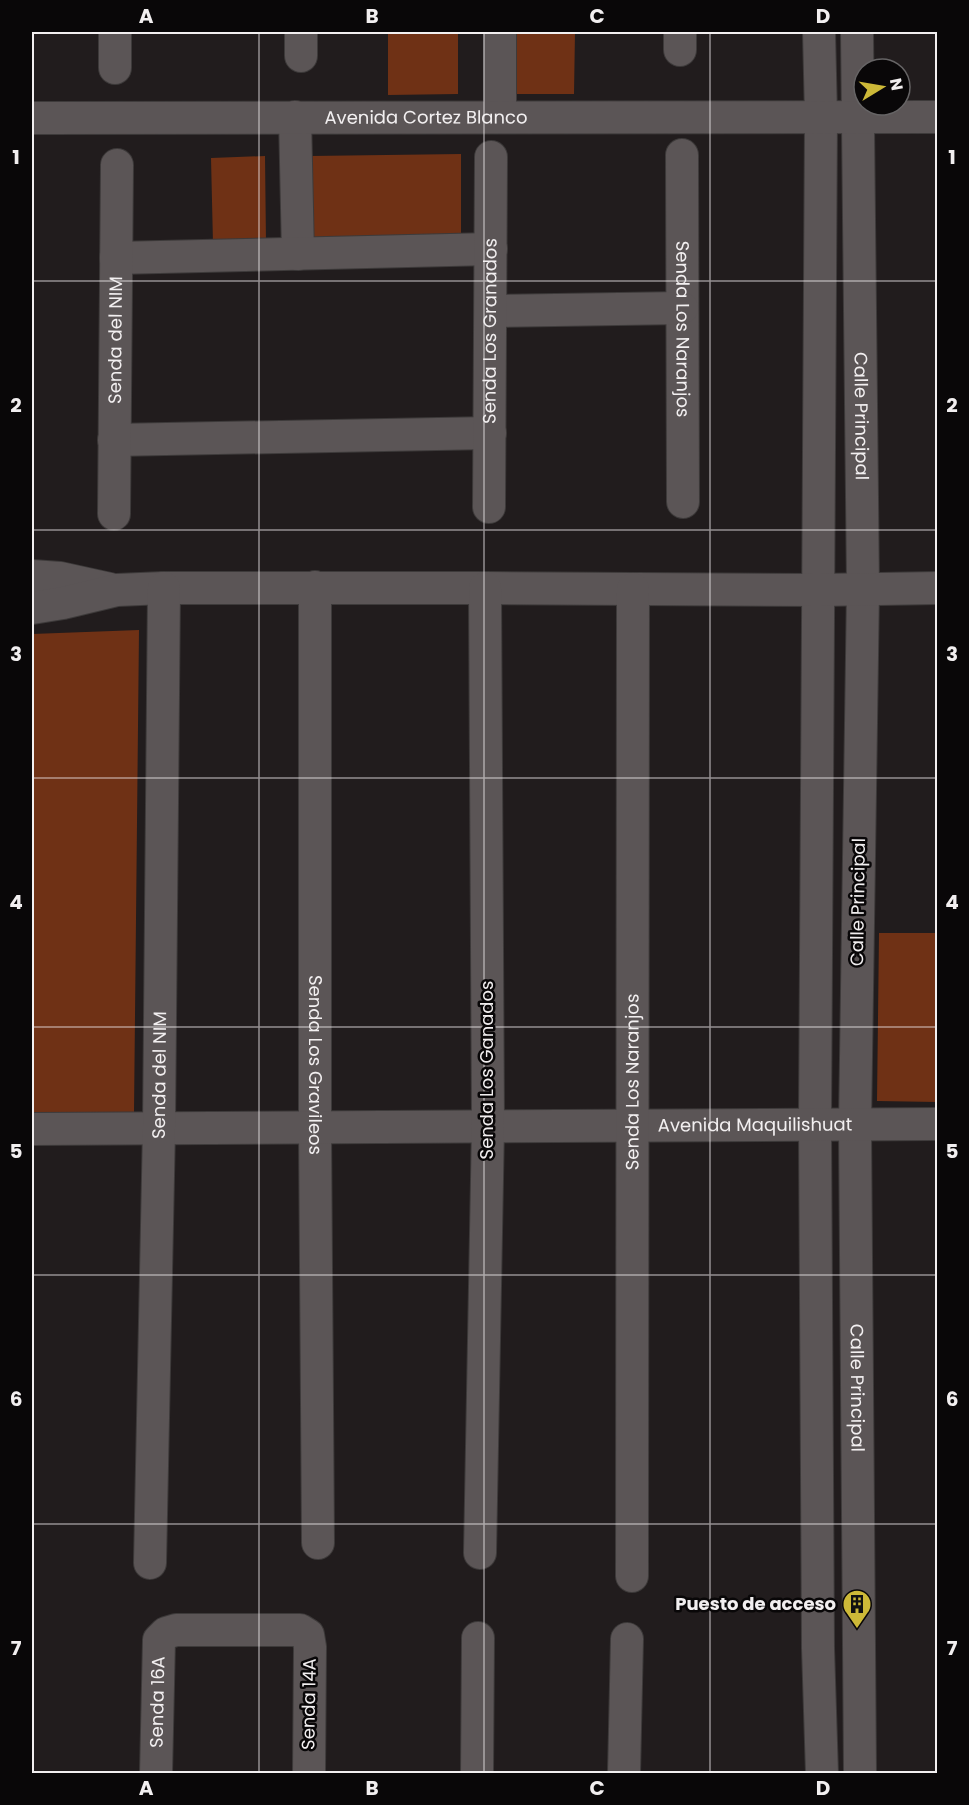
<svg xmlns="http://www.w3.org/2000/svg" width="969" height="1805" font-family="Poppins,sans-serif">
  <rect width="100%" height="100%" fill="#211c1d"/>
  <!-- green -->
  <path fill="#6f3115" d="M388 32H458V94L388 95Z
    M505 32H575L574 94H505Z
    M461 154V244L309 243 310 156Z
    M265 156 266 243 213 244 211 158Z
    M139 630 134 1113 32 1114V634Z
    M879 933H937V1102L877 1101Z"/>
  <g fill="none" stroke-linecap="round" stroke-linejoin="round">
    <!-- street casing -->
    <g stroke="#3d3a3a" stroke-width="34">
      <g id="street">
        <path d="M115 32V68"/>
        <path d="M301 32V56"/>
        <path d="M500 32V117"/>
        <path d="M680 32V50"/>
        <path d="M819 32 821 116 815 1125 818 1648 822 1774"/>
        <path id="s1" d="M857 32 863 589 855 1125 860 1774"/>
        <path d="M295 117 298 254"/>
        <path id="s2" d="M32 118 938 117"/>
        <path id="s3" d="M682 155 683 502"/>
        <path d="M116 258 491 249"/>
        <path d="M491 311 682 308"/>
        <path d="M114 440 490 433"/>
        <path id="s4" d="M489 507 491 157"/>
        <path id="s5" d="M114 514 117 165"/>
        <path d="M32 576 60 578 110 589"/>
        <path id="s6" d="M315 587V1127L318 1543"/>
        <path d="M32 608 63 603 117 590 164 588H485L819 590 938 588"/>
        <path id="s7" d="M32 1129 938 1124"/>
        <path d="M480 1553 488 1126 485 588"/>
        <path id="s8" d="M150 1563 159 1128 164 588"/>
        <path id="s9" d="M632 1576 633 589"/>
        <path id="s10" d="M156 1774 159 1640 166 1633 176 1630H300L308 1635 310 1647 309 1774"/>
        <path d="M477 1774 478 1638"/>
        <path d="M624 1774 627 1639"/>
      </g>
    </g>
    <!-- street -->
    <use href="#street" stroke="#5b5556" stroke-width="32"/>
  </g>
  <!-- grid -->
  <path fill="none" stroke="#f2eff0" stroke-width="1.5" stroke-opacity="0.55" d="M259 32V1774M484 32V1774M710 32V1774M32 281H938M32 530H938M32 778H938M32 1027H938M32 1275H938M32 1524H938"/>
  <!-- icons -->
  <defs>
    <g id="building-pin" transform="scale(1.5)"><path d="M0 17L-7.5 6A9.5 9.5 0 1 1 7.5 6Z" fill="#cdb938" stroke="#090708"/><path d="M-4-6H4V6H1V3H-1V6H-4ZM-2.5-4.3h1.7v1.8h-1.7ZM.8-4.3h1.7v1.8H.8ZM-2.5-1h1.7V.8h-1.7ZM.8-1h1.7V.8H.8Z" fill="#111"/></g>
  </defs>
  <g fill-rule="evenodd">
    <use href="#building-pin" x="857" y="1604"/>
  </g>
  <g text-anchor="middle" stroke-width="5" stroke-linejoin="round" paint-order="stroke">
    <!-- street labels -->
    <g font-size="18" fill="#f2eff0" stroke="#090708">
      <text dy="6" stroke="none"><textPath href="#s2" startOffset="394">Avenida Cortez Blanco</textPath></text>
      <text dy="6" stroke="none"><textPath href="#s3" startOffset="174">Senda Los Naranjos</textPath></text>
      <text dy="6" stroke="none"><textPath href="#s4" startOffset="176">Senda Los Granados</textPath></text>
      <text dy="6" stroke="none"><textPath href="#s5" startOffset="174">Senda del NIM</textPath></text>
      <text dy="6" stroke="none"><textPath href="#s1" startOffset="384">Calle Principal</textPath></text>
      <text transform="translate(858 902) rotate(-89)" y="6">Calle Principal</text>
      <text dy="6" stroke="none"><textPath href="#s6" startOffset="478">Senda Los Gravileos</textPath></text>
      <text transform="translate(487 1070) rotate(-90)" y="6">Senda Los Ganados</text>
      <text dy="6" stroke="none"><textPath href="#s8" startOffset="488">Senda del NIM</textPath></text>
      <text dy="6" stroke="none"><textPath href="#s9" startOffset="494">Senda Los Naranjos</textPath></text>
      <text dy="6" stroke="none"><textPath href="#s7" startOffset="723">Avenida Maquilishuat</textPath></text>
      <text dy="6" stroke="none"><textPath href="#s1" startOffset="1356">Calle Principal</textPath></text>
      <text dy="6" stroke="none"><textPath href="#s10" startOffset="72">Senda 16A</textPath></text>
      <text transform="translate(309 1704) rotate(-89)" y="6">Senda 14A</text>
    </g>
    <!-- poi labels -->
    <g font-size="18" font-weight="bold" fill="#f2eff0" stroke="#090708" text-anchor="end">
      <text x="836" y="1610">Puesto de acceso</text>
    </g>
  </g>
  <!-- border -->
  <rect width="969" height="1805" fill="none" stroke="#090708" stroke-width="66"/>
  <!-- north arrow -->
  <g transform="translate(882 87) rotate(79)"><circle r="28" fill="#090708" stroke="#666465" stroke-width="1.5"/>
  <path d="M0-4.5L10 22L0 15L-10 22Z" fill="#cdb938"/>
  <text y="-9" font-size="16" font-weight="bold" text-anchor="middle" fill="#f2eff0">N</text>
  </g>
  <rect x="33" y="33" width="903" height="1739" fill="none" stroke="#f2eff0" stroke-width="2"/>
  <g font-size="20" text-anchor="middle" font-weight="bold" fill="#f2eff0">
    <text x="146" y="23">A</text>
    <text x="372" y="23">B</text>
    <text x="597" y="23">C</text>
    <text x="823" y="23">D</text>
    <text x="16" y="164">1</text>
    <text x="952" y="164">1</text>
    <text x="16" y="412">2</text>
    <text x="952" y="412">2</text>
    <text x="16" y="661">3</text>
    <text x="952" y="661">3</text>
    <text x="16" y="909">4</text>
    <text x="952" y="909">4</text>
    <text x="16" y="1158">5</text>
    <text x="952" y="1158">5</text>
    <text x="16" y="1406">6</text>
    <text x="952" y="1406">6</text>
    <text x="16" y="1655">7</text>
    <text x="952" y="1655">7</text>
    <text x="146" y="1795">A</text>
    <text x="372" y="1795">B</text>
    <text x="597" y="1795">C</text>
    <text x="823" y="1795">D</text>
  </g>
</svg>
